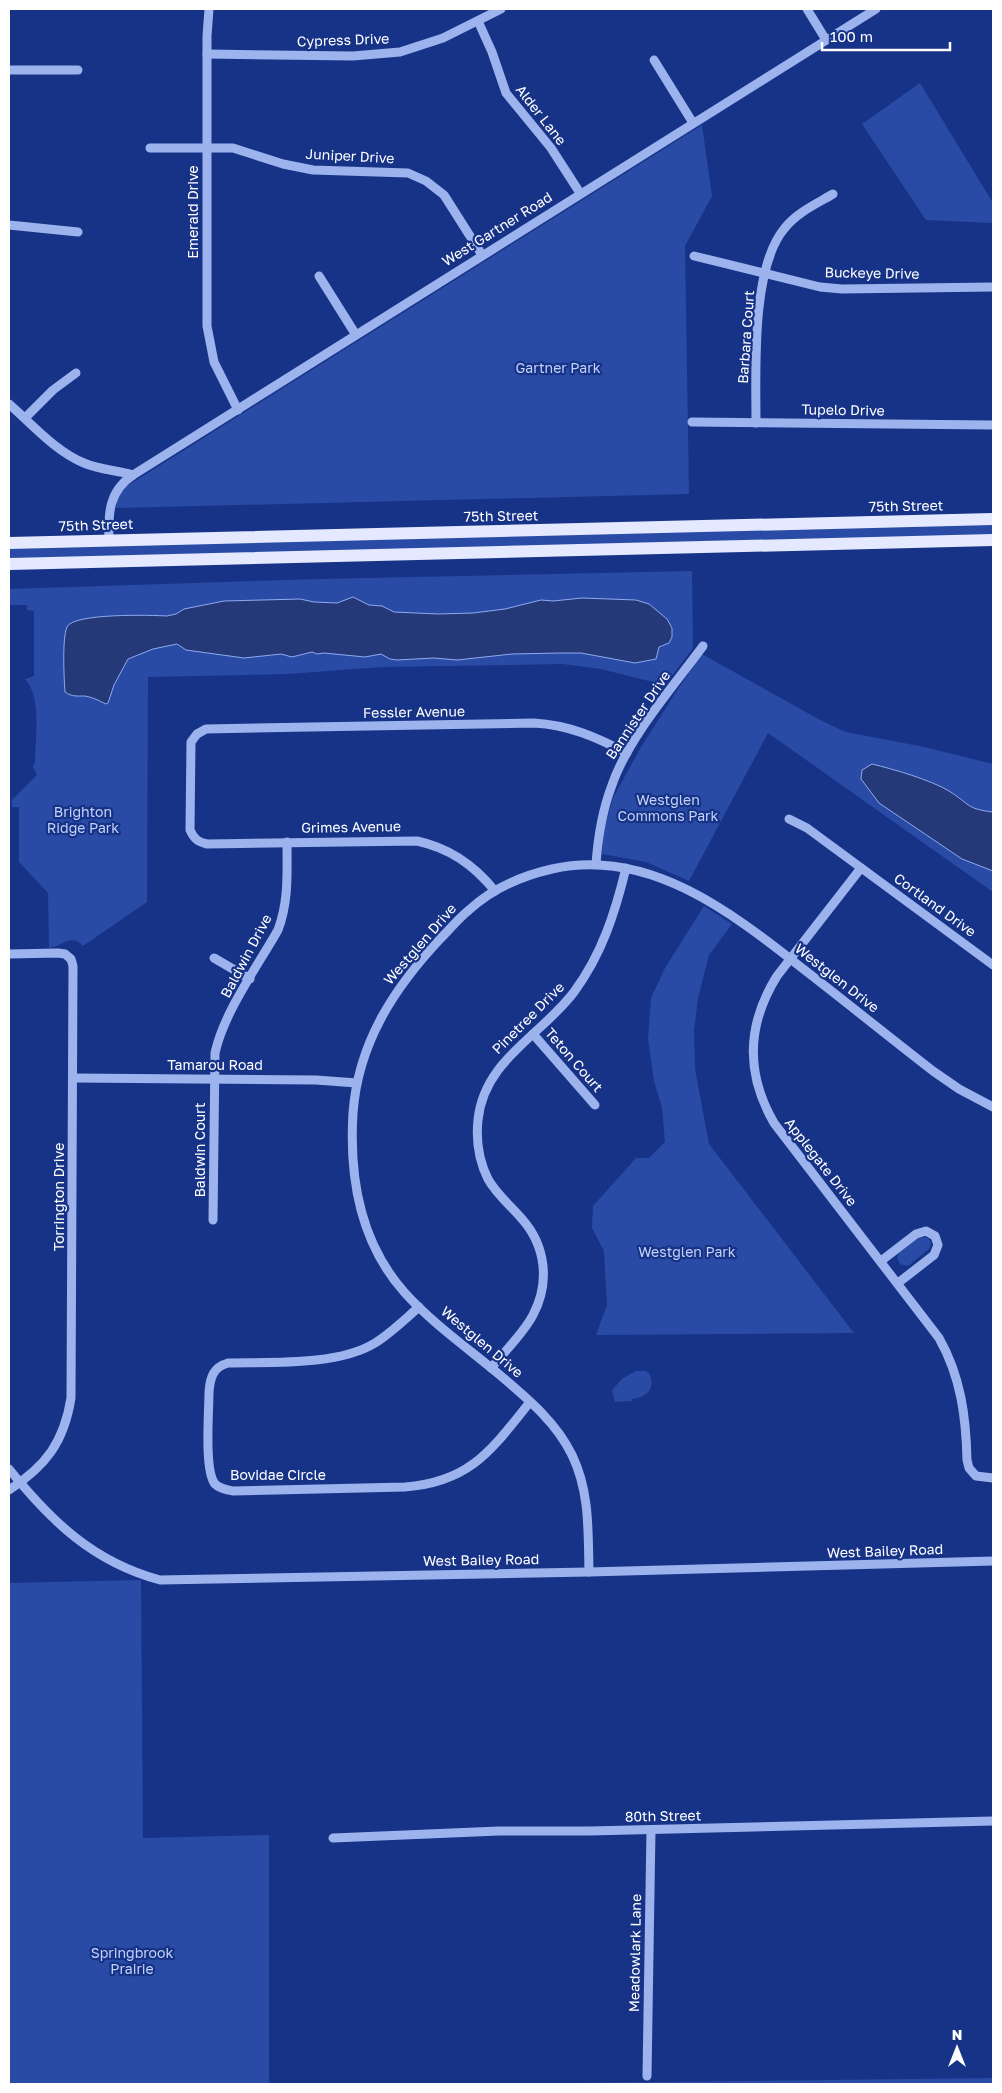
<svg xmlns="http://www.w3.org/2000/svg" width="1002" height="2093" font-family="'Golos Text',sans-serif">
  <rect width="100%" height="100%" fill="#173387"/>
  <g fill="#294ba5">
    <path d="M920,83L993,203V223L926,220L862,124Z"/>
    <path d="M702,125L712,196L685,246L689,494L116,508L117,499L127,486Z"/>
    <path d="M993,524V535L9,559V549L37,547Z"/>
    <path d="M692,571L693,648L665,685L601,669L563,664L382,667L288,674L148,677L147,902L83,946C71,933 63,946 49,948L48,893L19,862V807H12V800L37,775L33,767L35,762C35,738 42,697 25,679L34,676V611L27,610V605H9V589L320,579Z"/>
    <path d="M702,654L820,720L846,732L924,747L993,764V892L768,733L689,881L646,862L602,854L604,829L613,798L641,747L676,692Z"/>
    <path d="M704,906L732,924L709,955L698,998L694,1031L695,1069L709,1144L854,1333L596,1335L607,1305L604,1251L592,1228L593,1206L636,1158H649L665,1142L662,1108L654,1081L648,1039L651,998L665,968Z"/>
    <path d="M919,1237L928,1238L931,1242L930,1248L908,1266L900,1264L897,1258L899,1253Z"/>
    <path d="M636,1371H645L649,1373C656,1388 648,1397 632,1399V1401L615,1402L612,1390L623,1378Z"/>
    <path d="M141,1580L143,1838L269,1835V2084H9V1583Z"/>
    <path d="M993,2078V2084H478Z"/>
  </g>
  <g fill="#253978" stroke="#8fabf0">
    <path d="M353,597L369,605L382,606L394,612L438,614L473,613L505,609L541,600L553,601L582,598L636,600L649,604L667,619L672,628V637L669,643L659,647L656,659L635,663L581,653H559L512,654L457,660L434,658L397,660L390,659L381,654L365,657L324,653L317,654L312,652L292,657L281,654L244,658L186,650L177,644L153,649L128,659L114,685L108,703L106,704C100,701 92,697 85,696C78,696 72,697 65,692C64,678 62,638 67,627C73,613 151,615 167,616L176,614L184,609L224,601L300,599L314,602L337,603Z"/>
    <path d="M872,764C893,769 931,780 949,791C970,804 966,809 993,812V871L962,859L879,803L861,779L862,770Z"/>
  </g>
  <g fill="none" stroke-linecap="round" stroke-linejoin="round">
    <g stroke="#9db3ed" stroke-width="9">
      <path d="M209,9L207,36V326L214,362L238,410"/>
      <path d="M807,9L826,40"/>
      <path d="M478,21L492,52L506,93L551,148L580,193"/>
      <path d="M207,54L353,56L400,52L443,38L501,9"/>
      <path d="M654,60L693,123"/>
      <path d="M9,70H78"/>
      <path d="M150,148H233L283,164L313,170L408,173L426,181L444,195L482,255"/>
      <path d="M9,225L78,232"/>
      <path d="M694,256L820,287L842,289L993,287"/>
      <path d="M319,276L356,335"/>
      <path d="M9,404C32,424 55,451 84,463C100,470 117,470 133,475"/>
      <path d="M25,418L53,390L76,373"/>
      <path d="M692,422L993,425"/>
      <path d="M756,423C756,372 751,269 784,229C796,213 816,204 833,194"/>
      <path d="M109,540C108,513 109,491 133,475L876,9"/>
      <path d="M789,819L807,828L993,965"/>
      <path d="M596,864C598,836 602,811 612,785C628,738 673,687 703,646"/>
      <path d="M861,868L777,976C747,1024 745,1073 774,1123L939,1338C961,1377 966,1417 967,1460L969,1468L976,1476L993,1478"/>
      <path d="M495,891C474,865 450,848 417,841L207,844C198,842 194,839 190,830L191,742L197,734L206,729L534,723C569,725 596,737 627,753"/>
      <path d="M9,954L58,953L65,954L71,959L73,966L71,1398C64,1442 46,1466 9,1490"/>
      <path d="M214,958L250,979"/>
      <path d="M533,1034L595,1105"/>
      <path d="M73,1078L316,1080L357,1083"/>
      <path d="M213,1220L215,1053C224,1012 257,967 278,930C289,901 287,872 287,842"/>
      <path d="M881,1261L916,1234L926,1231L935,1236L938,1245L934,1255L898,1283"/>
      <path d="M419,1307C405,1319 391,1333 375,1343C338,1366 270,1362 228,1363C213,1367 210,1378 209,1392C209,1411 204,1471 215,1484C220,1489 227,1490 233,1491L405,1487C471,1482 492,1449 530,1402"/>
      <path d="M491,1368C505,1351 523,1334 533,1315C550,1283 546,1246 522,1219C511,1206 497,1195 488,1179C479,1161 476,1139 478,1120C484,1060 541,1036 574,992C602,954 615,913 626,868"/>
      <path d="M9,1469C51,1521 93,1562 160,1580L589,1572L993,1561"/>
      <path d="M589,1572C588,1532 590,1492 572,1455C556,1422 528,1399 501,1376C469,1349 433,1324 405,1293C360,1243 349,1178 353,1113C358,1043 394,988 441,938C450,929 459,918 469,910C492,889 521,876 552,869C648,847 731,912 802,968C846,1002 889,1037 933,1071L959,1089L993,1107"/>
      <path d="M333,1838L499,1831H590L993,1821"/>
      <path d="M647,2076L651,1830"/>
    </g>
    <g stroke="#e4e9ff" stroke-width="12">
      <path d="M9,543L993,519"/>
      <path d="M9,564L993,540"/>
    </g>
  </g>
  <g text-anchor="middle" stroke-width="4.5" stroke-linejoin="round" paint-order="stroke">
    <g font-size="14" fill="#fff" stroke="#173387">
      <text transform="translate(343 40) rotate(-2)" y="5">Cypress Drive</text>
      <text transform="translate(541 115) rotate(52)" y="5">Alder Lane</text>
      <text transform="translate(350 156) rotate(3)" y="5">Juniper Drive</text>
      <text transform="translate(193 212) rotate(-90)" y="5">Emerald Drive</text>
      <text transform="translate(497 229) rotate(-32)" y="5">West Gartner Road</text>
      <text transform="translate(872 273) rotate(1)" y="5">Buckeye Drive</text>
      <text transform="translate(746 337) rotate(-86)" y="5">Barbara Court</text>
      <text transform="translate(843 410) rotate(1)" y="5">Tupelo Drive</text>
      <text transform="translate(906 506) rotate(-1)" y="5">75th Street</text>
      <text transform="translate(501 516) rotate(-1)" y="5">75th Street</text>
      <text transform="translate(96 525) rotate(-2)" y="5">75th Street</text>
      <text transform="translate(414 712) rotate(-1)" y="5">Fessler Avenue</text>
      <text transform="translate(638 715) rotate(-56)" y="5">Bannister Drive</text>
      <text transform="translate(351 827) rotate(-1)" y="5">Grimes Avenue</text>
      <text transform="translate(935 905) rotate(36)" y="5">Cortland Drive</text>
      <text transform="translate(420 944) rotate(-49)" y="5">Westglen Drive</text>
      <text transform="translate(246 956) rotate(-62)" y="5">Baldwin Drive</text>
      <text transform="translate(837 978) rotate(38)" y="5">Westglen Drive</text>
      <text transform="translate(528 1018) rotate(-45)" y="5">Pinetree Drive</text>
      <text transform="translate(574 1060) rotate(49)" y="5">Teton Court</text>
      <text x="215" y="1070">Tamarou Road</text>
      <text transform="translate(200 1150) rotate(-90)" y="5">Baldwin Court</text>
      <text transform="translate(821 1162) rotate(52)" y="5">Applegate Drive</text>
      <text transform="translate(59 1197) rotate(-90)" y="5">Torrington Drive</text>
      <text transform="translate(482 1342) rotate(40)" y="5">Westglen Drive</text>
      <text x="278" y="1480">Bovidae Circle</text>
      <text transform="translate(885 1551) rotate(-2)" y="5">West Bailey Road</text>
      <text transform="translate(481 1560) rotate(-1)" y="5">West Bailey Road</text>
      <text transform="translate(663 1816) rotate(-1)" y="5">80th Street</text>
      <text transform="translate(635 1953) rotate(-89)" y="5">Meadowlark Lane</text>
    </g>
    <g font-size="14" fill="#c3d2fa" stroke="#173387">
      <text x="558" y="373">Gartner Park</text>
      <text x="668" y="805">Westglen<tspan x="668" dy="16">Commons Park</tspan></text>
      <text x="83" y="817">Brighton<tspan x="83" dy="16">Ridge Park</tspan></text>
      <text x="687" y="1257">Westglen Park</text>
      <text x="132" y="1958">Springbrook<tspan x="132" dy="16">Prairie</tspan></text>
    </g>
  </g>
  <rect width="1002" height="2093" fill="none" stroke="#ffffff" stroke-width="20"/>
  <g transform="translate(957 2048)" stroke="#173387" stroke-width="4" paint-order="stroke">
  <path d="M0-4L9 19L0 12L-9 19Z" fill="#ffffff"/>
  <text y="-8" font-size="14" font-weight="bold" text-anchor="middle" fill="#ffffff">N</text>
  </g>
  <path d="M822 42v8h128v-8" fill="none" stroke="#ffffff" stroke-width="2.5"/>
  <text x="830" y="42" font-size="15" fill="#ffffff" stroke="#173387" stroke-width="4" paint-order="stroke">100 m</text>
</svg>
